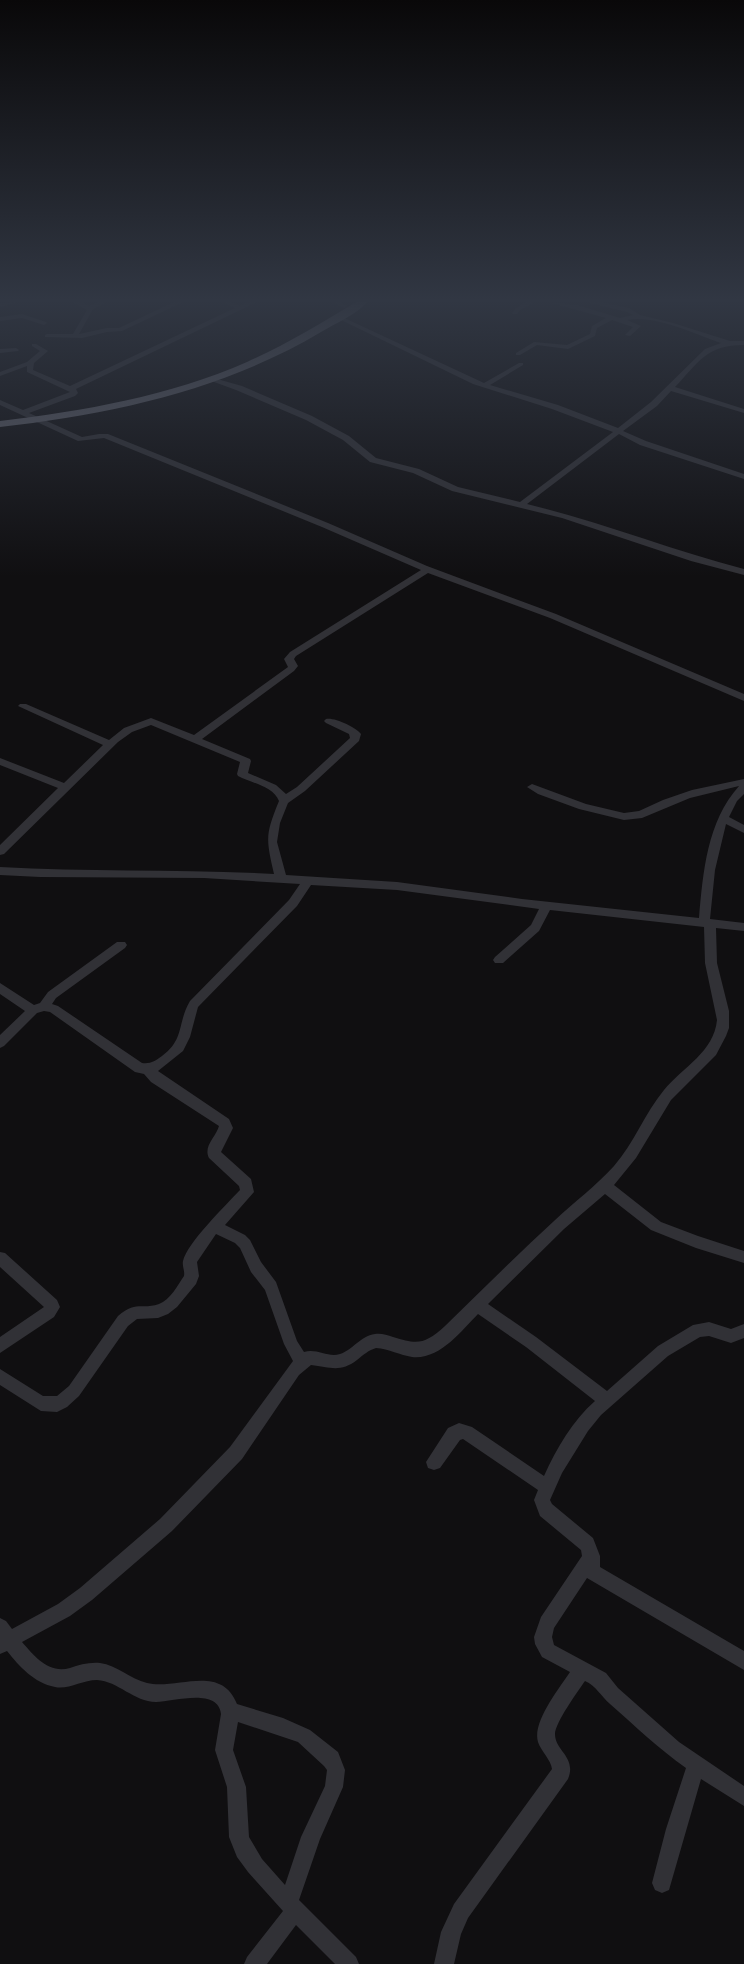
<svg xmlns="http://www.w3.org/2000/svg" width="744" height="1964" font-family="Quicksand,sans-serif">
  <rect width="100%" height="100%" fill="#100f11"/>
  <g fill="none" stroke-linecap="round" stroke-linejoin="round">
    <g fill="#313136" fill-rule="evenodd">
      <path d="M16,302L15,303L0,307V303Z"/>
      <path d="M73,302H82L89,306L97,302H107L93,309L79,334L107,328H119L174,302H183L122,331L107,332L82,338L45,337V335L47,334H73L87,310Z"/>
      <path d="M222,302H232L240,306L248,302H257L78,388L76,389L78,393L75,396L29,413L82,437L99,434H108L328,523L427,566L556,614L744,694V701L550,618L428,573L296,656L294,659L298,666L294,671L202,739L250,759L251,761L248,773L276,785L286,794L297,787L350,738L349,734L326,723L324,721L326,719C334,717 356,727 361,734L359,741L305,791L288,803L280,823L277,842L286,875L397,882L522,899L699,918C703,872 707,822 739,786L690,798L642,818L624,820L579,809L538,794L527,787L532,784L586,804L624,813L639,811L663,800L692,790L744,779V794L737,801L729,817L744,825V833L726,824L715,870L710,919L744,923V931L716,928L717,963L729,1011V1028L726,1036L716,1055L671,1100L636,1158L614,1185L661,1222L698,1236L744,1251V1263L696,1248L651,1230L605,1194L564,1229L488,1304L536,1337L607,1391L658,1346L693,1325L709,1322L731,1329L744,1324V1338L731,1343L709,1336L700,1337L668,1356L601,1415L588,1431L562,1473L550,1500L552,1504L593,1538L600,1556V1567L744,1651V1670L587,1578L554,1628L552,1637L554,1645L606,1673L618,1688L679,1742L744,1786V1806L701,1779L669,1890L662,1893L655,1890L652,1883L666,1829L686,1768C659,1749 635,1726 610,1704C601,1696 596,1686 585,1681C578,1691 555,1723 555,1734C555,1751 577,1757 568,1779L468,1918L461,1934L454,1964H434L441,1932L454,1904L552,1769C551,1760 541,1751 538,1742C532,1722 559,1689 570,1672L542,1657L535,1644L534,1637L541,1617L582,1556L581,1550L540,1516L534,1500L538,1490L463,1439L460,1440L440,1468L434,1470L428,1468L426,1462L448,1428L459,1423L472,1427L544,1476C556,1449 573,1420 595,1401L526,1347L478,1314C461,1331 440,1360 412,1357C400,1355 389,1349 376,1348C369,1350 363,1355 357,1360C340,1373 330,1367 311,1365L299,1375L242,1459L172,1531L92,1600L70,1616L22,1642C35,1657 49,1674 70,1668C79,1665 89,1662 100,1663C117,1665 130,1679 147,1683C177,1690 221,1663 237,1704L283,1718L310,1730L338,1752L345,1770L343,1787L320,1839L299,1900L356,1957L359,1964H335L296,1925L267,1964H244L247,1957L283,1911L248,1872L237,1857L229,1837L227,1787L215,1750L221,1714C218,1687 173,1702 156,1702C134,1702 118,1681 97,1680C82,1680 68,1690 55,1687C34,1683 19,1666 7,1651L0,1654V1618L6,1621L12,1629L58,1604L80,1588L160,1519L230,1447L293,1361L284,1344L265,1290L251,1272L240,1248L235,1243L216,1234L197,1262L199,1276L196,1284L177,1307L168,1314L158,1318L137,1319L128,1326L79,1396L67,1407L57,1412L41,1411L0,1385V1369L43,1396H57L69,1386L118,1316C136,1300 142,1310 159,1304C170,1300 178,1285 184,1276C185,1271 182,1266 183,1261C187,1243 226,1205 240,1190L239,1186L209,1158C203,1146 216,1137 219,1126L151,1082L144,1074L135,1072L50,1012L44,1011L37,1013L4,1046L0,1048V1035L25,1011L0,994V983L34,1005L40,1003L48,992L117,942H125L127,945L125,948L56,998L52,1004L58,1006L142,1063C151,1064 155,1061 162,1056C185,1039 177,1023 190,1001L289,900L300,884L204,878L40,877L0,875V867C91,872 183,869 274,874C266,839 265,835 279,801C273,786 251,783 238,776L237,774L240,762L151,725L132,732L118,742L4,854L0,855V845L58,788L0,765V758L64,783L103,745L18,706L20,704H26L109,740L124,728L151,718L194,735L288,667L284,659L290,652L421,570L322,527L104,438L78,441L0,405V400L23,410L70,392L27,372V366L0,376V372L27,362L40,351L32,346V344H36L48,351L34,363L33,370L70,386L235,308ZM311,885L397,890L539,909L531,925L495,957L493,960L495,963H503L539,931L550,910L704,927L705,963L717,1020C714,1052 683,1067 664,1090C645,1113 634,1143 614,1166C596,1186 574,1202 554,1221C517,1255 481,1291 445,1326C425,1344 418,1345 393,1337C387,1335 381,1333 375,1334C360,1336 353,1350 340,1354C328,1358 317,1348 304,1352L297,1341L276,1282L261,1262L250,1240L245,1235L225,1225L254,1192L251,1179L221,1152L233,1128L229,1119L158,1071L183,1051L190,1037L198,1007L297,906ZM238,1722L298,1742L324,1766L327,1770L325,1786L301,1837L285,1885L262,1859L249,1837L246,1787L233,1750Z"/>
      <path d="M332,302H341L347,306L344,308Z"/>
      <path d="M526,302H535L520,310L517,314H513L512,313L516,308Z"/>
      <path d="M548,302L577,305L620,318L633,315L627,312L586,302H601L629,308L640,315L673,323L730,341H744V345C706,345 699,362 675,387L744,409V413L671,391L657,406L623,431L646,441L744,474V479L640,445L619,434L527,504C601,522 671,550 744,569V575L691,561L562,518L452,491L413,473L370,462L343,440L306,420L236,390L206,379L210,377L242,386L312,416L349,436L376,458L419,469L458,487L520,502L613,432L552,409L473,384L335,317L340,316L484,383L519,363H523V365L490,385L558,405L618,428L651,402L705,349L721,343C695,334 654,314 627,320L641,326L630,336L625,335L633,327L612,320L597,328L595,336L568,349L537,345L520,355H516V353L534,342L567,345L590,334L592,326L606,318Z"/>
      <path d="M22,314L46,322L47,323L44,325L22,318L0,321V317Z"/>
      <path d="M16,348L19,350L18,351L0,353V349Z"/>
      <path d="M0,1252L5,1253L57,1300L60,1307L54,1317L0,1353V1337L44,1307L0,1267Z"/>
    </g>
    <path fill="#5d5e67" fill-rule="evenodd" d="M356,302H367C356,315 336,323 321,332C224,390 112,414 0,427V421C84,411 169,396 247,362C285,345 320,324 356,302Z"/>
  </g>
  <linearGradient id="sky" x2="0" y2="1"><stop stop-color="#090809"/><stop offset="0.52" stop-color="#313743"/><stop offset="1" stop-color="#313743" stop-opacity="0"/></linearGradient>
  <rect width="744" height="577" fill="url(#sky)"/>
</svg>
